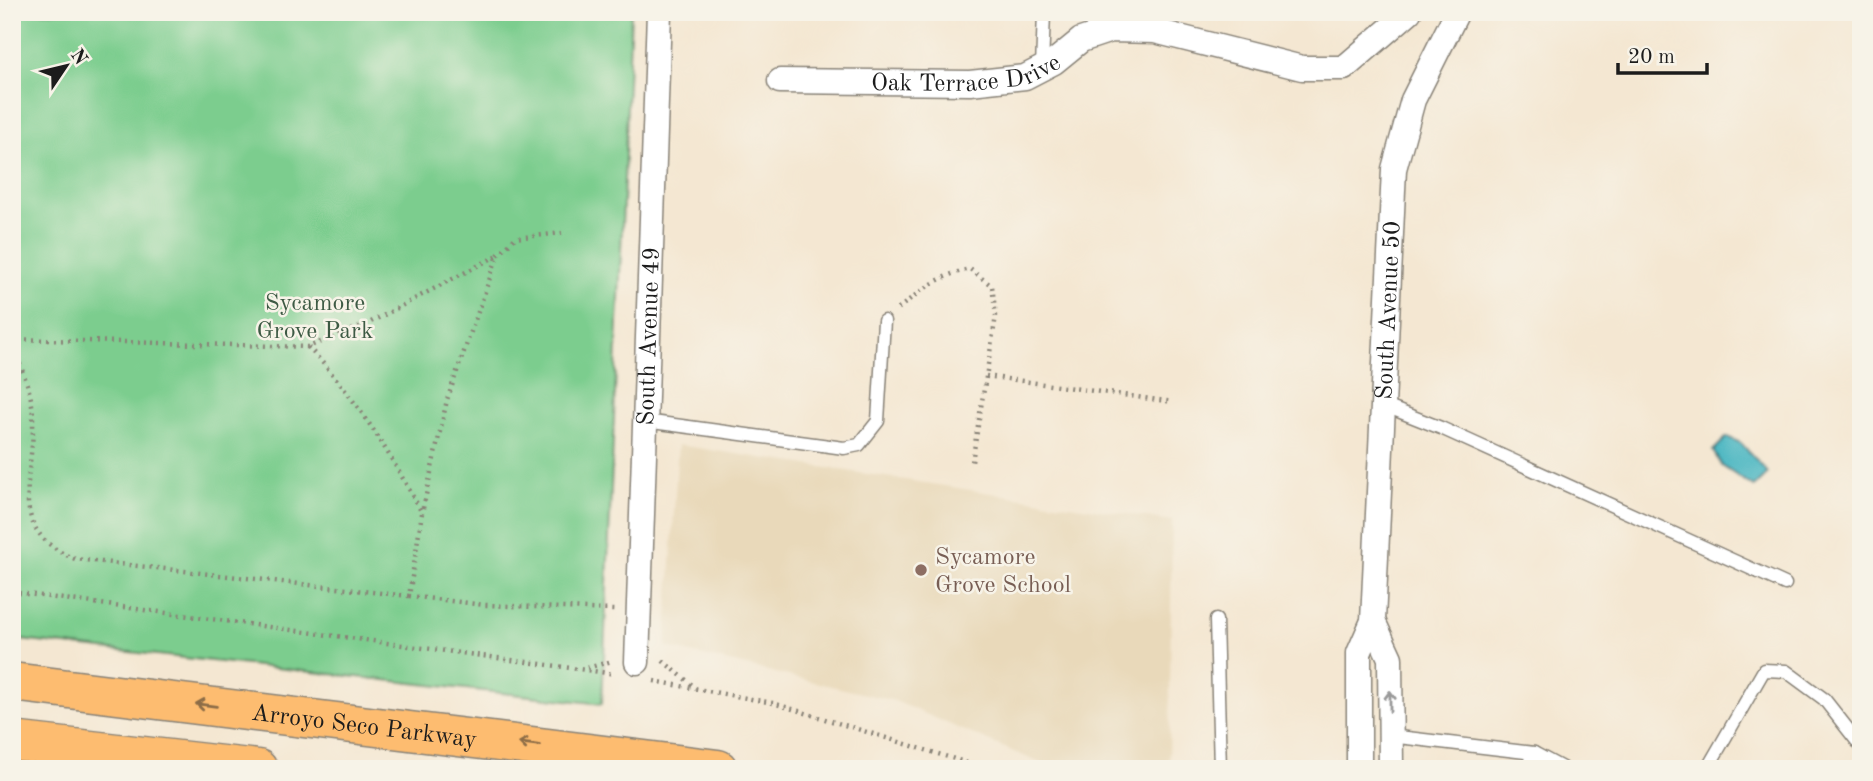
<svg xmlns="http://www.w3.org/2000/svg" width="1873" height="781" font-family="'Old Standard TT',serif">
  <rect width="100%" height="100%" fill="#f7f3e8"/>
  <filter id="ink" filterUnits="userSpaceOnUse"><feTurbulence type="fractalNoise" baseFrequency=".0143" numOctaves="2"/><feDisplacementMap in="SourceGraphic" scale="14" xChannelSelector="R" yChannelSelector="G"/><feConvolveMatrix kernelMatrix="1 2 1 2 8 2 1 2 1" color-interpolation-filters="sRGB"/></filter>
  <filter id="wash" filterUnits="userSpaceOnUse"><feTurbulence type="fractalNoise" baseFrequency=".00686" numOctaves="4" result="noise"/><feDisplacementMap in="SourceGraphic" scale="28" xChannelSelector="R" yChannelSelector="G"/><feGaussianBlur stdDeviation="1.57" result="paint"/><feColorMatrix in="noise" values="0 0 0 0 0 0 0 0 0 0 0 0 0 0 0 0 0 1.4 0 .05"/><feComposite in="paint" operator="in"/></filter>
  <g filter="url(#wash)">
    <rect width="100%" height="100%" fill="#f4e7d2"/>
    <path fill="#e9d9ba" d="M678,445L1172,521L1169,769H1054L895,701L666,647Z"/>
    <path fill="#7bcd8e" stroke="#4c7455" stroke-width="2" d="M12,12H631L602,704L12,639Z"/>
    <path fill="#46b5c1" stroke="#31686e" stroke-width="2" d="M1727,437L1741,443L1768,473L1754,487L1722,466L1713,451Z"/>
  </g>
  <g filter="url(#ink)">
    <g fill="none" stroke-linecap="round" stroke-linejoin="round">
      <defs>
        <g id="lane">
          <path d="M1042,68L1044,12"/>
          <path d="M1383,405L1441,428L1785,584"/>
          <path d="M645,421L844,448L859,445L878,421L884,321"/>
          <path d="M1216,620L1220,769"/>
          <path d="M1390,736L1534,753L1564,769"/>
          <path d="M1526,769L1534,753"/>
          <path d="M1707,769L1764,670L1786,671L1824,699L1861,746"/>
        </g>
        <g id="street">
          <path id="s1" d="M780,81L970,83L1025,77L1054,62L1081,40L1111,30L1155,31L1302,68H1344L1409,12"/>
          <path d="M1373,621L1390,658L1391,769"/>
          <path id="s2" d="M637,662L659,12"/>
          <path id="s3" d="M1359,769V653L1373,621L1394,169L1413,100L1457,12"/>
        </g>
        <g id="highway">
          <path id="s4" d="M12,682L718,769"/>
          <path d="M12,741L258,769"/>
        </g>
      </defs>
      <use href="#lane" stroke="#888277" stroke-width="15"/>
      <use href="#street" stroke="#888277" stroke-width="27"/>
      <use href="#highway" stroke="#888277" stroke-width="41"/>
      <g stroke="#888277" stroke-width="4.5" stroke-dasharray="2 5" stroke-linecap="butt">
        <path d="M498,255L515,238L562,233"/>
        <path d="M898,309C921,290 940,275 970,269L992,286L996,316L972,462"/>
        <path d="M12,339L308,347L367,324L498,255L447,400L422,513L409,596L75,559C3,529 35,476 33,418C33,392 21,368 12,344"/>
        <path d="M308,347C356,397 389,452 422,513"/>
        <path d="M986,376L1173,402"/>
        <path d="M12,592L615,674"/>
        <path d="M409,596L485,605L614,610"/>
        <path d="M663,661L696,688"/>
        <path d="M587,668L612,661"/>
        <path d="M654,681L773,703L987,769"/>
      </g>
      <use href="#lane" stroke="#fff" stroke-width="12"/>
      <use href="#street" stroke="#fff" stroke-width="24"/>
      <use href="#highway" stroke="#fdbc6f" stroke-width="38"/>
    </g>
    <defs><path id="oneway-shaft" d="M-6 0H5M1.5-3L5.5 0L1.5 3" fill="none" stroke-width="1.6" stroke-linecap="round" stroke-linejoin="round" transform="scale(1.75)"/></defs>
    <use stroke="#999" href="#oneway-shaft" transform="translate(1390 701) rotate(-90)"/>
    <g stroke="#8c6c46">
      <use href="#oneway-shaft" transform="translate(206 705) rotate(-173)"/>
      <use href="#oneway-shaft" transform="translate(529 744) rotate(-173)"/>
    </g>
  </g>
  <circle fill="#8d6e63" stroke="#f7f3e8" stroke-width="2.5" cx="921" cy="570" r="7"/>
  <g text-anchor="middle" stroke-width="5" stroke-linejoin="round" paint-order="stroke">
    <g font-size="24" fill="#1c1c1c" stroke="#f7f3e8">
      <text dy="8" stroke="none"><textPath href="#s1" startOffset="187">Oak Terrace Drive</textPath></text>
      <text dy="8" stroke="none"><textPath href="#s3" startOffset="462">South Avenue 50</textPath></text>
      <text dy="8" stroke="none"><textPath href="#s2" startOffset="326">South Avenue 49</textPath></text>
      <text dy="8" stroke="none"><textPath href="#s4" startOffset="355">Arroyo Seco Parkway</textPath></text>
    </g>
    <g font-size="24" fill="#3d5a44" stroke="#f7f3e8">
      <text x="315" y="310">Sycamore<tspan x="315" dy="28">Grove Park</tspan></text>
    </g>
    <g font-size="24" fill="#785e54" stroke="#f7f3e8" text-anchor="start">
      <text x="935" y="564">Sycamore<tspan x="935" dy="28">Grove School</tspan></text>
    </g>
  </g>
  <rect width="1873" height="781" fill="none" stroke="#f7f3e8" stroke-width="42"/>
  <g transform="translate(66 66) rotate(55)" stroke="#f7f3e8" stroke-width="5" paint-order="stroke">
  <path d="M0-5L12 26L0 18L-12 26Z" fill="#1c1c1c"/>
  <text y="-10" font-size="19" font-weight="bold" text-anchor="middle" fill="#1c1c1c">N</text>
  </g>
  <path d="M1618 63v10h89v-10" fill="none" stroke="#1c1c1c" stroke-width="3.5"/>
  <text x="1628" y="63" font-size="21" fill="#1c1c1c" stroke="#f7f3e8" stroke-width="5" paint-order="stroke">20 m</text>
</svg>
